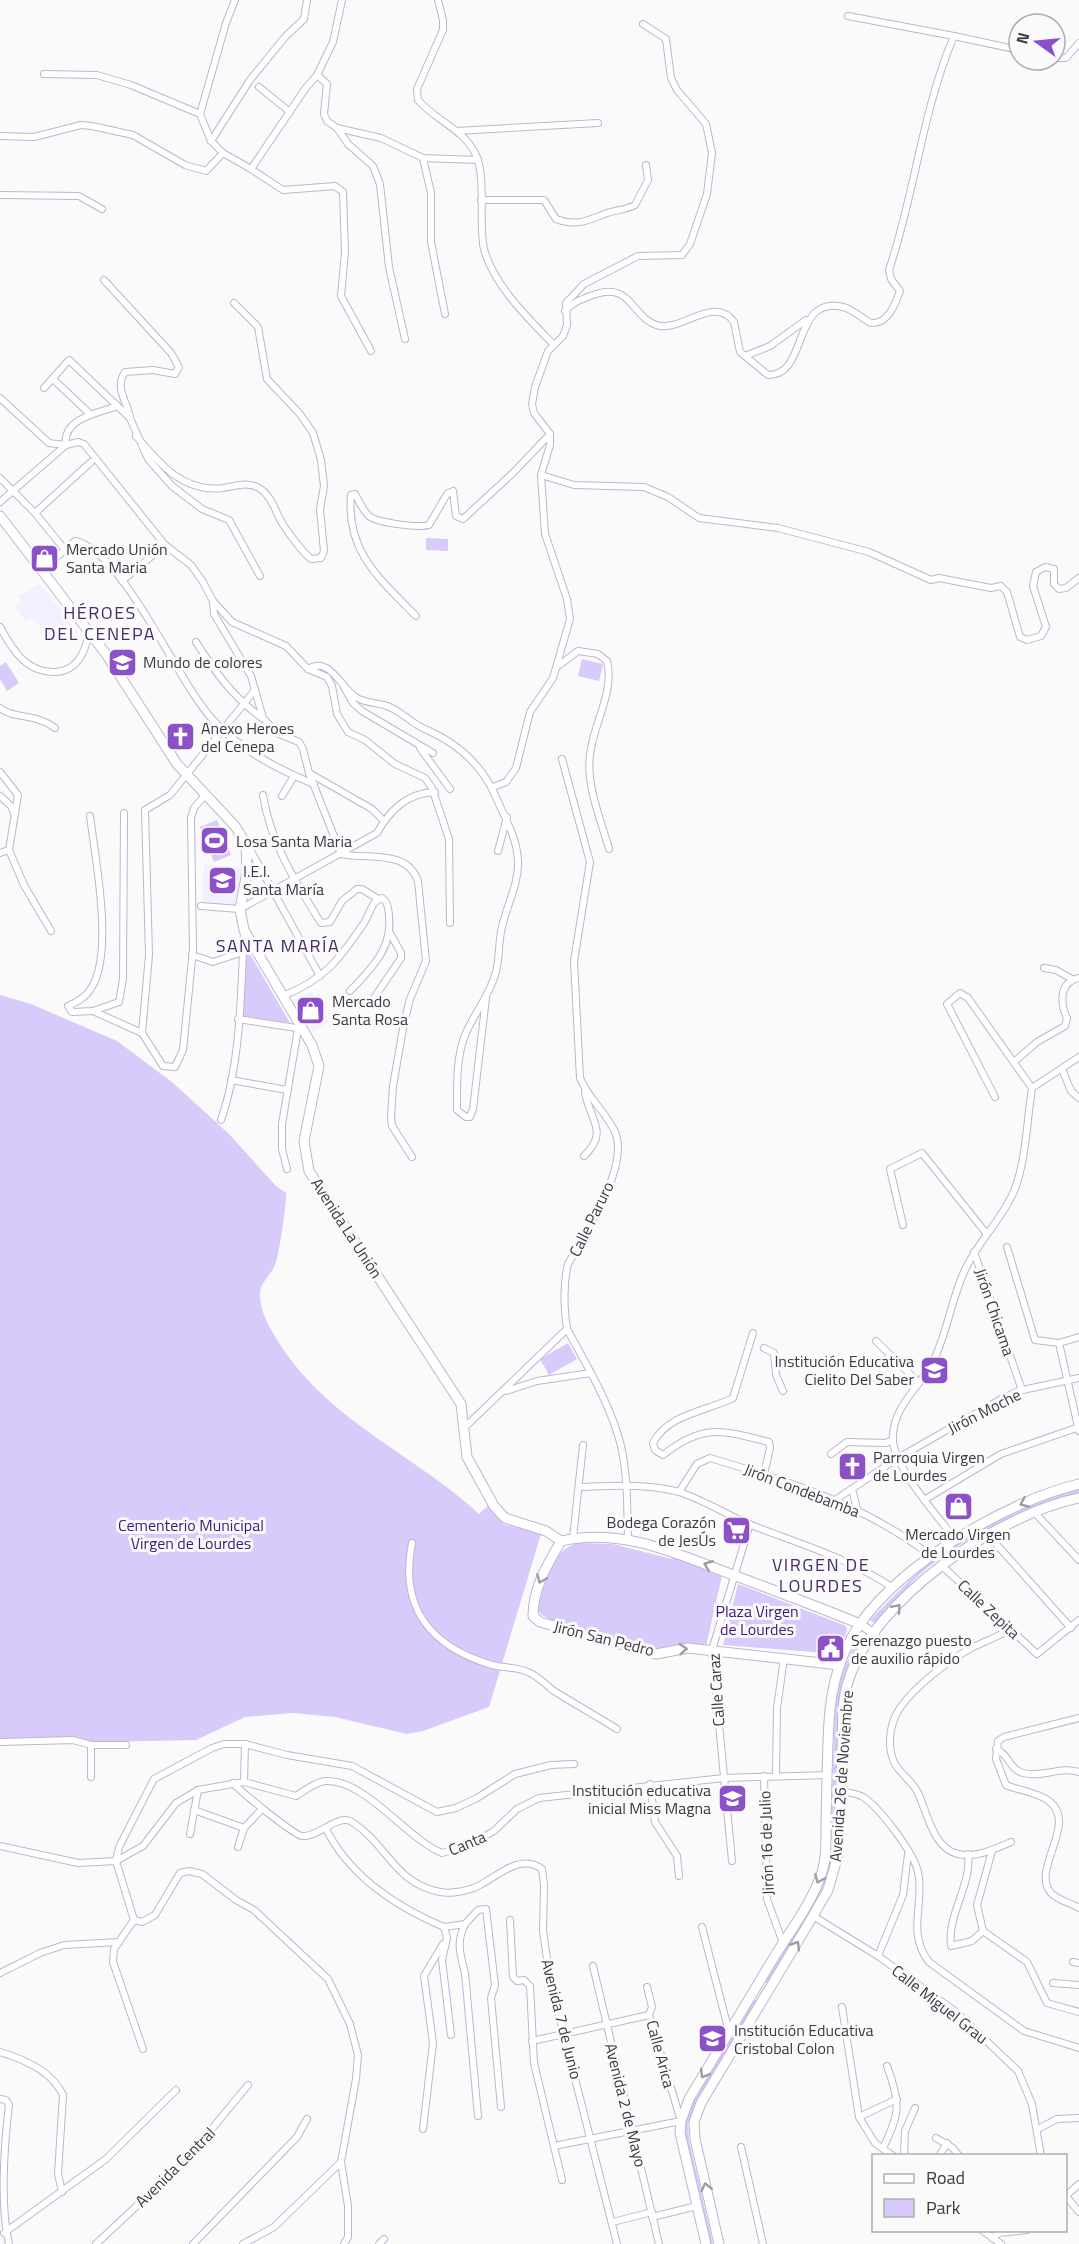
<svg xmlns="http://www.w3.org/2000/svg" width="1079" height="2244" font-family="'Titillium Web',sans-serif">
  <rect width="100%" height="100%" fill="#fafafa"/>
  <g fill="#f3efff">
    <path d="M39,584L44,589L78,632L49,638L32,617L26,621L14,606L22,600L19,596Z"/>
    <path d="M204,864L243,868L234,907L202,904Z"/>
    <path d="M311,991L329,1022L312,1032L294,1000Z"/>
  </g>
  <g fill="#d8cbfb">
    <path d="M426,538L448,539V551L426,550Z"/>
    <path d="M582,659L603,664L599,681L578,676Z"/>
    <path d="M6,662L19,683L7,691L0,679V666Z"/>
    <path d="M217,820L231,855L214,862L200,827Z"/>
    <path d="M247,949L290,1023L242,1016Z"/>
    <path d="M0,995L31,1004L117,1041L172,1082L229,1134L276,1186L286,1193C287,1202 279,1256 275,1265C271,1276 259,1282 260,1297C261,1313 268,1324 276,1338C324,1419 413,1453 479,1514L488,1506L503,1524L541,1534L489,1707L423,1731L407,1734L335,1717L293,1713L245,1717L196,1740L0,1744Z"/>
    <path d="M568,1343L577,1359L549,1375L540,1359Z"/>
    <path d="M1079,1489V1493C1030,1507 966,1536 926,1569C907,1584 893,1607 877,1625L870,1620C888,1602 905,1584 923,1568C967,1531 1025,1505 1079,1489Z"/>
    <path d="M578,1543L613,1544L672,1559L674,1556L722,1576L706,1646C687,1641 670,1649 651,1648C630,1647 549,1626 538,1611C543,1586 550,1550 578,1543Z"/>
    <path d="M738,1584L846,1626L847,1631L838,1654L723,1645Z"/>
    <path d="M857,1640L863,1644L849,1663L841,1687L834,1858L830,1873L798,1934L767,1983L765,1982C788,1942 819,1902 830,1857L835,1703L842,1672Z"/>
    <path d="M754,1999L757,2001L695,2105L688,2123L689,2140L713,2244H709C703,2216 683,2153 685,2128C687,2100 738,2027 754,1999Z"/>
  </g>
  <g fill="none" stroke-linecap="round" stroke-linejoin="round">
    <defs>
      <g id="minor">
        <path d="M235,0L226,23L200,114L211,141L223,153L251,169L305,89L317,75L333,42L342,0"/>
        <path d="M438,0L443,20V30L417,89L418,100C435,120 463,129 475,153C487,175 478,223 484,249C494,286 528,318 554,345"/>
        <path d="M848,16L954,36"/>
        <path d="M1055,58H1066L1079,43"/>
        <path d="M44,74L97,75L131,85L200,114"/>
        <path d="M317,75L327,84L324,114L327,121L337,128L381,138L423,158L478,160"/>
        <path d="M259,87L290,112"/>
        <path d="M337,128L348,144L373,166L380,184L389,267L405,339"/>
        <path d="M456,131L598,123"/>
        <path d="M0,136L34,137L81,125L92,126L133,135L185,165L206,171L223,153"/>
        <path d="M211,141L250,80L285,37L304,19L307,0"/>
        <path d="M423,158L431,193V242L445,314"/>
        <path d="M251,169L283,190L335,186L343,192L345,252L341,296L371,351"/>
        <path d="M0,195L79,196L102,209"/>
        <path d="M481,200H544L556,219C577,227 589,220 607,213C616,210 626,210 635,205L648,180L646,165"/>
        <path d="M104,280L171,353L179,367L175,374L153,370L125,372C114,388 127,401 130,417"/>
        <path d="M565,311C573,302 582,299 593,295C633,280 631,320 660,326C683,330 715,295 734,322L740,352L768,375C809,376 791,295 843,307C853,309 861,318 871,323C888,324 895,305 900,291L891,279L889,270C915,193 922,111 954,36L1019,50"/>
        <path d="M745,356L770,346L806,320"/>
        <path d="M53,379L90,414"/>
        <path d="M44,388L69,360L130,418L148,459L172,486L202,509L229,520L260,576"/>
        <path d="M0,398L49,443L66,445C62,418 99,413 117,406"/>
        <path d="M136,436C160,464 183,493 223,488C236,486 247,481 259,488C272,496 275,511 282,523C290,535 300,550 311,559L321,558L324,551L320,509L324,486L321,460L313,433L300,414L267,379L258,327L234,303"/>
        <path d="M541,475L574,485L644,487L668,497L699,518L778,528L869,552L931,580L939,578L991,588L1001,586L1007,592L1020,637L1027,640L1041,636L1046,627L1033,586L1036,572L1045,567L1054,569V584L1059,589L1066,588L1079,578"/>
        <path d="M0,478L35,513L65,550"/>
        <path d="M0,502L66,445L78,442L84,444L165,545L191,565L203,582L213,601L214,614L251,676L263,718L277,733L299,742L303,749L309,773L341,854C369,860 407,849 418,881L426,961L410,999L404,1023L393,1086L391,1118L392,1126L412,1157"/>
        <path d="M35,513L91,462"/>
        <path d="M42,570L75,541C124,551 177,682 213,720C238,748 279,770 314,784"/>
        <path d="M122,581L165,545"/>
        <path d="M213,601L232,622L286,646L308,669L327,677L332,686L337,714L348,732L365,740L395,764L425,778L432,788L449,839L450,923"/>
        <path d="M416,616C379,578 346,552 351,495L355,494C359,501 362,509 368,515C375,523 419,528 429,525L447,494L453,491L456,516L463,519L513,473L550,434"/>
        <path d="M0,627C6,638 12,649 21,658C38,675 68,679 81,656C85,650 87,641 89,634"/>
        <path d="M196,642C215,672 233,697 262,718"/>
        <path d="M558,666L578,651L598,654L607,661C615,692 593,724 590,755C586,786 601,820 609,849"/>
        <path d="M308,669C330,655 341,689 357,698C364,702 376,703 384,705C400,709 411,724 427,730C459,744 482,765 496,797C505,819 517,837 518,861C519,882 508,903 503,923C498,939 500,956 496,972C490,995 475,1012 466,1033C456,1055 457,1086 457,1110L466,1117H470L473,1109L486,998"/>
        <path d="M344,687L353,703L362,711L433,753"/>
        <path d="M0,708C12,719 36,713 55,728"/>
        <path d="M420,748L450,789"/>
        <path d="M562,759L590,862L574,961L580,1078C588,1098 606,1112 615,1132C630,1166 585,1234 568,1264C563,1284 564,1308 567,1329C587,1366 611,1405 621,1446C628,1477 627,1508 628,1539"/>
        <path d="M0,772L18,795L9,850L24,885L51,931"/>
        <path d="M309,773L372,809L384,821"/>
        <path d="M493,787L506,782L516,768L530,712L553,678L570,619L567,599L545,534L541,475L550,445V434L534,413L532,404L535,387L548,351L563,336L567,325L566,303L584,284L638,256L682,255L690,244L707,194L712,153L706,124L677,90L671,78L666,39L643,24"/>
        <path d="M205,795L194,808L191,818L193,949L183,1050L175,1067L163,1066L142,1033L149,955L145,810L170,795L255,690"/>
        <path d="M263,795C270,842 296,883 321,923L330,922L342,901L357,889H362L378,899"/>
        <path d="M0,796L11,806L14,813"/>
        <path d="M282,796L294,776"/>
        <path d="M90,816C95,857 115,956 90,990C85,998 77,1002 68,1006L72,1012L93,1011L119,1002L123,979L124,813"/>
        <path d="M247,844L320,976"/>
        <path d="M498,851L507,817"/>
        <path d="M0,853L9,850"/>
        <path d="M201,906L240,909L377,833C390,810 407,793 435,792"/>
        <path d="M192,955L213,962L243,952"/>
        <path d="M1044,968L1056,970L1072,979"/>
        <path d="M283,996C325,979 339,960 364,923C370,914 371,901 382,898C388,902 388,908 389,915C393,948 372,968 350,991"/>
        <path d="M372,1001L401,958V953L390,933"/>
        <path d="M93,1011L142,1033"/>
        <path d="M238,1019L296,1028"/>
        <path d="M1014,1062L1037,1042L1065,1026L1067,1018C1060,1003 1059,982 1079,978"/>
        <path d="M1062,1069L1071,1091L1079,1098"/>
        <path d="M231,1080L287,1090"/>
        <path d="M995,1097L947,1004L960,993L968,998L1032,1088"/>
        <path d="M221,1120C241,1063 241,990 244,930"/>
        <path d="M584,1156C610,1131 589,1120 585,1092"/>
        <path d="M287,1169L282,1149V1124L299,1023"/>
        <path d="M903,1225L890,1169L922,1153L986,1233"/>
        <path d="M1007,1247L1035,1340L1059,1343L1079,1337"/>
        <path d="M974,1252L1022,1390"/>
        <path d="M753,1333L733,1398C707,1411 668,1414 653,1443L655,1450L663,1455C703,1423 722,1430 769,1442L770,1448L764,1474"/>
        <path d="M876,1341L919,1383"/>
        <path d="M1059,1343L1079,1431"/>
        <path d="M764,1348L774,1353L776,1375L783,1391"/>
        <path d="M506,1391L537,1381L591,1373"/>
        <path d="M464,1428L567,1329"/>
        <path d="M831,1454L847,1442L886,1443L893,1440"/>
        <path d="M579,1487C611,1486 648,1483 679,1492C704,1500 727,1515 751,1525C800,1544 849,1558 893,1588"/>
        <path d="M852,1489L857,1509"/>
        <path d="M679,1492L697,1464L710,1458C788,1481 866,1505 931,1556"/>
        <path d="M835,1500L898,1458L1003,1398L1018,1391L1079,1378"/>
        <path d="M924,1500L1001,1454L1079,1427"/>
        <path d="M1035,1513L1079,1560"/>
        <path d="M989,1536L1071,1628"/>
        <path d="M573,1538L583,1445"/>
        <path d="M956,1540C939,1518 895,1469 893,1441C891,1408 919,1388 933,1362C947,1333 951,1301 964,1272C977,1242 1002,1220 1014,1191C1026,1162 1027,1119 1032,1088L1079,1057"/>
        <path d="M412,1543C399,1608 431,1647 492,1665C504,1668 518,1667 528,1672C538,1676 546,1685 554,1691C575,1704 596,1716 617,1729"/>
        <path d="M941,1565L1037,1654L1079,1620"/>
        <path d="M1010,1629C998,1637 986,1641 973,1647C949,1660 906,1692 895,1717C889,1731 888,1748 894,1762C899,1773 911,1780 917,1791C927,1810 932,1848 958,1854C976,1858 995,1849 1011,1842"/>
        <path d="M1079,1718L1004,1737L998,1741L996,1759L1006,1785C1020,1791 1037,1792 1049,1801C1079,1824 1030,1869 1051,1893C1057,1900 1071,1903 1079,1908"/>
        <path d="M0,1742L73,1740L91,1745H126"/>
        <path d="M91,1745V1777"/>
        <path d="M996,1749C1008,1753 1009,1769 1023,1773C1042,1778 1061,1766 1079,1772"/>
        <path d="M764,1776L767,1899L783,1943"/>
        <path d="M776,1776L777,1708L784,1658"/>
        <path d="M244,1782L245,1744"/>
        <path d="M233,1783C241,1792 294,1835 302,1836C318,1838 338,1813 352,1822C387,1844 395,1884 440,1892C452,1894 469,1891 480,1885C498,1876 520,1853 542,1869L544,1885L543,1931L550,1980L617,2244"/>
        <path d="M650,1784L655,1822L677,1856L679,1876"/>
        <path d="M841,1791C848,1793 857,1793 863,1797C880,1808 914,1853 918,1872C925,1903 906,1932 929,1962L1024,2031L1079,2048"/>
        <path d="M194,1810L244,1828"/>
        <path d="M326,1829C350,1877 397,1907 444,1927L447,1938L442,1960L451,2035"/>
        <path d="M190,1834L198,1790"/>
        <path d="M0,1846L78,1863L116,1861L143,1846L176,1803L198,1790L244,1782L296,1796C304,1791 315,1782 325,1781C364,1778 407,1839 442,1853L467,1846L494,1831L517,1809L539,1798L724,1778L828,1775"/>
        <path d="M238,1847L244,1828L262,1809"/>
        <path d="M992,1851L977,1905L983,1931L1027,1962L1047,2003L1079,2012"/>
        <path d="M968,1854C972,1885 947,1914 951,1946L972,1941L983,1931"/>
        <path d="M732,1861L712,1650L750,1524"/>
        <path d="M813,1916L878,1956L956,2012L1018,2071L1032,2104L1041,2156"/>
        <path d="M134,1920L114,1949L113,1962L143,2049"/>
        <path d="M510,1920L513,1977L517,1981L524,1980L530,1986L534,2063L562,2180"/>
        <path d="M465,1924L478,1910L486,1909L495,1985L491,1998L501,2107"/>
        <path d="M444,1927L465,1924C456,1942 460,1954 465,1973L478,2116"/>
        <path d="M702,1927L729,2032"/>
        <path d="M878,1956L903,1895L908,1854"/>
        <path d="M1073,1962L1079,1963"/>
        <path d="M593,1966L659,2244"/>
        <path d="M0,1973L40,1953L64,1945L119,1942"/>
        <path d="M1053,1983L1079,1985"/>
        <path d="M842,2007L859,2117L875,2143L893,2156"/>
        <path d="M532,2041L649,2015"/>
        <path d="M0,2052C24,2059 52,2071 63,2095L58,2174L62,2192"/>
        <path d="M0,2099L6,2100L9,2105C4,2146 0,2206 9,2244"/>
        <path d="M859,2117L897,2099"/>
        <path d="M423,2129L433,2043L424,1976L443,1944"/>
        <path d="M1038,2129L1057,2119L1079,2118"/>
        <path d="M936,2138L953,2148L959,2156"/>
        <path d="M554,2146L681,2121L649,2015L652,2007L647,1987"/>
        <path d="M741,2147L763,2244"/>
        <path d="M883,2148C900,2113 901,2104 887,2066"/>
        <path d="M904,2156L905,2131L915,2108"/>
        <path d="M939,2156L947,2143"/>
        <path d="M1066,2196L1079,2212"/>
        <path d="M1066,2196L1079,2184"/>
        <path d="M652,2217L697,2206"/>
        <path d="M613,2222L652,2212"/>
        <path d="M982,2230L1001,2244"/>
        <path d="M4,2233L106,2159L176,2090"/>
        <path d="M992,2238L999,2233L1027,2230"/>
        <path d="M96,2244L187,2159L248,2085"/>
        <path d="M193,2244L297,2137L307,2119"/>
        <path d="M243,2244L274,2227L341,2162"/>
        <path d="M344,2244L348,2237V2206L341,2162L356,2079L358,2055L350,2024L328,1979L254,1910L236,1900L202,1874L189,1871L180,1873L155,1915L142,1922L134,1920L116,1861L119,1847L154,1779L212,1748L224,1744H245L287,1755L352,1766L437,1812L456,1808L477,1798L515,1774L551,1765L574,1764"/>
        <path d="M379,2244L384,2239"/>
      </g>
      <path id="tertiary" d="M860,1624L875,1634"/>
      <g id="secondary">
        <path d="M0,516L106,654L177,764L235,826L246,844L247,872L240,909L244,930L312,1045L319,1066L304,1141L309,1171L461,1404L467,1457L494,1506L505,1518L546,1531L561,1541"/>
        <path d="M839,1665L688,1648L656,1654L540,1622L533,1616C533,1588 547,1565 561,1541C624,1527 679,1555 736,1576C778,1592 819,1607 860,1624"/>
        <path d="M706,2244L680,2133L681,2121L689,2099C717,2052 745,2006 773,1959C790,1931 812,1903 822,1872C827,1856 826,1838 826,1822C827,1789 827,1755 829,1722C831,1687 840,1653 860,1624C903,1563 1007,1501 1079,1484"/>
        <path d="M719,2244L695,2139L694,2122L701,2103L813,1916L828,1890L838,1855C839,1820 841,1785 842,1750C843,1728 841,1704 848,1682C873,1599 997,1515 1079,1498"/>
      </g>
    </defs>
    <use href="#minor" stroke="#bdb5d3" stroke-width="8"/>
    <use href="#tertiary" stroke="#bdb5d3" stroke-width="10"/>
    <use href="#secondary" stroke="#bdb5d3" stroke-width="11"/>
    <use href="#minor" stroke="#fff" stroke-width="6"/>
    <use href="#tertiary" stroke="#fff" stroke-width="8"/>
    <use href="#secondary" stroke="#fff" stroke-width="9"/>
  </g>
  <defs><path id="oneway-chevron" d="M-2-3.5L2.5 0L-2 3.5" fill="none" stroke-width="1.6" stroke-linecap="round" stroke-linejoin="round" transform="scale(1.5)"/></defs>
  <g stroke="#9e9ca2">
    <use href="#oneway-chevron" transform="translate(1024 1503) rotate(156)"/>
    <use href="#oneway-chevron" transform="translate(708 1565) rotate(-158)"/>
    <use href="#oneway-chevron" transform="translate(541 1579) rotate(113)"/>
    <use href="#oneway-chevron" transform="translate(897 1608) rotate(-49)"/>
    <use href="#oneway-chevron" transform="translate(683 1649) rotate(-4)"/>
    <use href="#oneway-chevron" transform="translate(819 1879) rotate(113)"/>
    <use href="#oneway-chevron" transform="translate(796 1945) rotate(-59)"/>
    <use href="#oneway-chevron" transform="translate(704 2074) rotate(121)"/>
    <use href="#oneway-chevron" transform="translate(706 2187) rotate(-103)"/>
  </g>
  <defs>
    <symbol id="shop-square" viewBox="-11 -11 22 22"><rect x="-9" y="-9" width="18" height="18" rx="4" fill="#8c50c7" stroke="#fafafa"/><path d="M-5-2.5h2.3a2.7 3.5 0 0 1 5.4 0H5L5.5 6h-11ZM-1.5-2.5h3a1.5 2.3 0 0 0-3 0Z" fill="#fff"/></symbol>
    <symbol id="school-square" viewBox="-11 -11 22 22"><rect x="-9" y="-9" width="18" height="18" rx="4" fill="#8c50c7" stroke="#fafafa"/><path d="M0-5L7-2L0 1L-7-2ZM-4 1L0 2.5L4 1V4Q0 6-4 4Z" fill="#fff"/></symbol>
    <symbol id="church-square" viewBox="-11 -11 22 22"><rect x="-9" y="-9" width="18" height="18" rx="4" fill="#8c50c7" stroke="#fafafa"/><path d="M-1.2-6h2.4v3.5h3.3v2.4h-3.3V6h-2.4V-.1h-3.3v-2.4h3.3Z" fill="#fff"/></symbol>
    <symbol id="stadium-square" viewBox="-11 -11 22 22"><rect x="-9" y="-9" width="18" height="18" rx="4" fill="#8c50c7" stroke="#fafafa"/><path d="M0-5a6.5 5 0 1 0 0 10a6.5 5 0 1 0 0-10ZM-3.5-1.8h7v3.6h-7Z" fill="#fff"/></symbol>
    <symbol id="supermarket-square" viewBox="-11 -11 22 22"><rect x="-9" y="-9" width="18" height="18" rx="4" fill="#8c50c7" stroke="#fafafa"/><path d="M-6-5.5h2.5l.6 2H6L4.5 2H-2.5L-4.4-4H-6ZM-1.5 3.2a1.3 1.3 0 1 0 .1 0ZM3 3.2a1.3 1.3 0 1 0 .1 0Z" fill="#fff"/></symbol>
    <symbol id="civic-square" viewBox="-11 -11 22 22"><rect x="-9" y="-9" width="18" height="18" rx="4" fill="#8c50c7" stroke="#fafafa"/><path d="M-.6-6.5H3V-4.5H.6V-3L4-1V1h2V6H-6V1h2V-1L-.6-3ZM-1.2 2.5V6h2.4V2.5Z" fill="#fff"/></symbol>
  </defs>
  <g fill-rule="evenodd">
    <use href="#shop-square" x="28" y="542" width="33" height="33"/>
    <use href="#school-square" x="106" y="646" width="33" height="33"/>
    <use href="#church-square" x="164" y="720" width="33" height="33"/>
    <use href="#stadium-square" x="198" y="824" width="33" height="33"/>
    <use href="#school-square" x="206" y="864" width="33" height="33"/>
    <use href="#shop-square" x="294" y="994" width="33" height="33"/>
    <use href="#school-square" x="918" y="1354" width="33" height="33"/>
    <use href="#church-square" x="836" y="1450" width="33" height="33"/>
    <use href="#shop-square" x="942" y="1490" width="33" height="33"/>
    <use href="#supermarket-square" x="720" y="1514" width="33" height="33"/>
    <use href="#civic-square" x="814" y="1632" width="33" height="33"/>
    <use href="#school-square" x="716" y="1782" width="33" height="33"/>
    <use href="#school-square" x="696" y="2022" width="33" height="33"/>
  </g>
  <g text-anchor="middle" stroke-width="6" stroke-linejoin="round" paint-order="stroke">
    <g font-size="16" fill="#3c3945" stroke="#fafafa" text-anchor="start">
      <text x="66" y="555">Mercado Unión<tspan x="66" dy="18">Santa Maria</tspan></text>
      <text x="143" y="668">Mundo de colores</text>
      <text x="201" y="734">Anexo Heroes<tspan x="201" dy="18">del Cenepa</tspan></text>
      <text x="236" y="847">Losa Santa Maria</text>
      <text x="243" y="877">I.E.I.<tspan x="243" dy="18">Santa María</tspan></text>
      <text x="332" y="1007">Mercado<tspan x="332" dy="18">Santa Rosa</tspan></text>
      <text x="914" y="1367" text-anchor="end">Institución Educativa<tspan x="914" dy="18">Cielito Del Saber</tspan></text>
      <text x="873" y="1463">Parroquia Virgen<tspan x="873" dy="18">de Lourdes</tspan></text>
      <text x="716" y="1528" text-anchor="end">Bodega Corazón<tspan x="716" dy="18">de JesÚs</tspan></text>
      <text x="958" y="1540" text-anchor="middle">Mercado Virgen<tspan x="958" dy="18">de Lourdes</tspan></text>
      <text x="851" y="1646">Serenazgo puesto<tspan x="851" dy="18">de auxilio rápido</tspan></text>
      <text x="711" y="1796" text-anchor="end">Institución educativa<tspan x="711" dy="18">inicial Miss Magna</tspan></text>
      <text x="734" y="2036">Institución Educativa<tspan x="734" dy="18">Cristobal Colon</tspan></text>
    </g>
    <g font-size="16" fill="#3c3945" stroke="#fafafa">
      <text transform="translate(591 1219) rotate(-64)" y="6">Calle Paruro</text>
      <text transform="translate(347 1228) rotate(57)" y="6">Avenida La Unión</text>
      <text transform="translate(995 1312) rotate(71)" y="6">Jirón Chicama</text>
      <text transform="translate(984 1411) rotate(-27)" y="6">Jirón Moche</text>
      <text transform="translate(802 1490) rotate(21)" y="6">Jirón Condebamba</text>
      <text transform="translate(989 1609) rotate(43)" y="6">Calle Zepita</text>
      <text transform="translate(604 1638) rotate(14)" y="6">Jirón San Pedro</text>
      <text transform="translate(716 1690) rotate(-94)" y="6">Calle Caraz</text>
      <text transform="translate(841 1776) rotate(-86)" y="6">Avenida 26 de Noviembre</text>
      <text transform="translate(467 1843) rotate(-23)" y="6">Canta</text>
      <text transform="translate(766 1843) rotate(-92)" y="6">Jirón 16 de Julio</text>
      <text transform="translate(940 2004) rotate(38)" y="6">Calle Miguel Grau</text>
      <text transform="translate(562 2019) rotate(76)" y="6">Avenida 7 de Junio</text>
      <text transform="translate(661 2054) rotate(75)" y="6">Calle Arica</text>
      <text transform="translate(626 2105) rotate(76)" y="6">Avenida 2 de Mayo</text>
      <text transform="translate(175 2167) rotate(-45)" y="6">Avenida Central</text>
    </g>
    <g font-size="16" fill="#401877" stroke="#fafafa">
      <text x="191" y="1531">Cementerio Municipal<tspan x="191" dy="18">Virgen de Lourdes</tspan></text>
      <text x="757" y="1617">Plaza Virgen<tspan x="757" dy="18">de Lourdes</tspan></text>
    </g>
    <g font-size="18" letter-spacing="1.5" fill="#492d67" stroke="#fafafa">
      <text x="100" y="619">HÉROES<tspan x="100" dy="21">DEL CENEPA</tspan></text>
      <text x="278" y="952">SANTA MARÍA</text>
      <text x="821" y="1571">VIRGEN DE<tspan x="821" dy="21">LOURDES</tspan></text>
    </g>
  </g>
  <rect x="872" y="2154" width="195" height="78" fill="#fafafa" stroke="#aeadb2" stroke-width="1.5"/>
  <rect x="884" y="2174" width="30" height="9" fill="#ffffff" stroke="#aeadb2" stroke-width="1.5"/>
  <text x="926" y="2184" font-size="18" fill="#3c3945">Road</text>
  <rect x="884" y="2199" width="30" height="18" fill="#d8cbfb" stroke="#aeadb2" stroke-width="1.5"/>
  <text x="926" y="2214" font-size="18" fill="#3c3945">Park</text>
  <g transform="translate(1037 42) rotate(285)"><circle r="28" fill="#fafafa" stroke="#aeadb2" stroke-width="1.5"/>
  <path d="M0-4.5L10 22L0 15L-10 22Z" fill="#8c50c7"/>
  <text y="-9" font-size="16" font-weight="bold" text-anchor="middle" fill="#3c3945">N</text>
  </g>
</svg>
